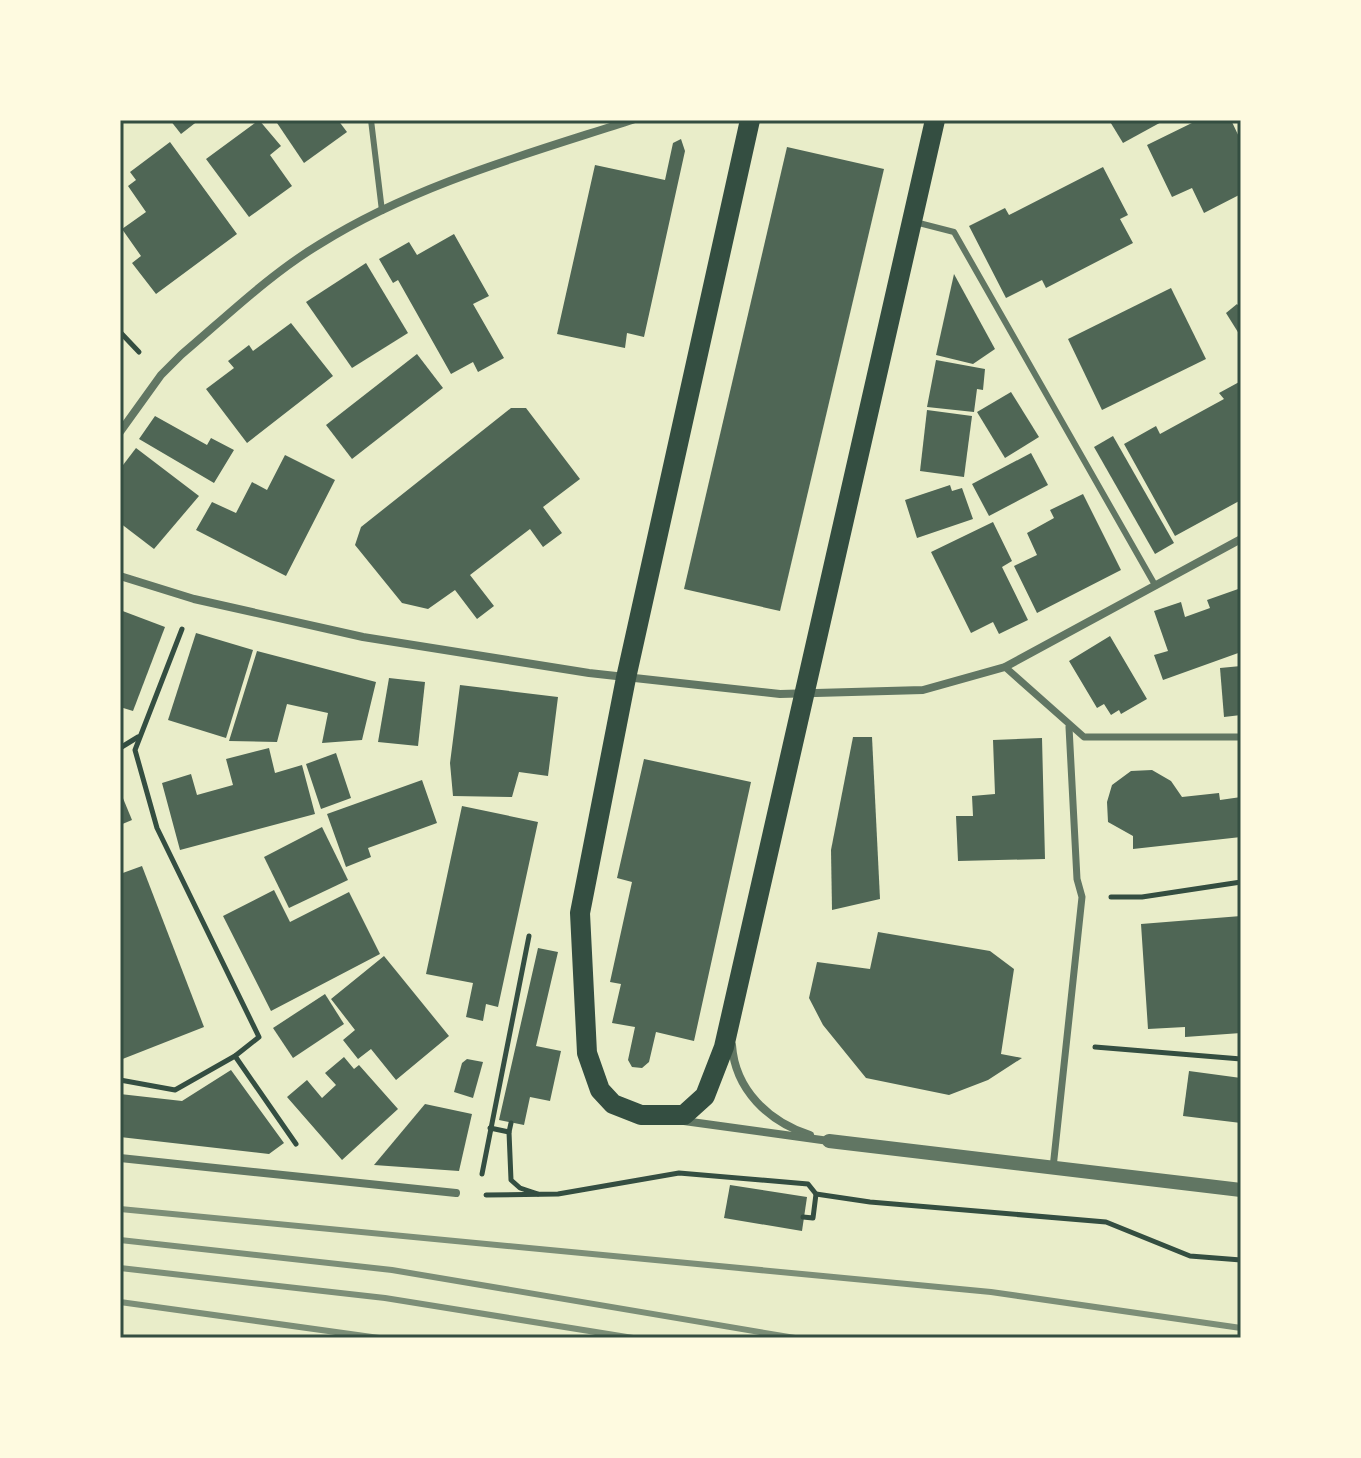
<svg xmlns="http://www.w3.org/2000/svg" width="1361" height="1458" font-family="Commissioner,sans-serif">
  <rect width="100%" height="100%" fill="#e9edc9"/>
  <g fill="#4f6655">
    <path d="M170,120H199L181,134Z"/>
    <path d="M259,120L281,146L270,155L292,186L249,217L206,159Z"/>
    <path d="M275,120H338L347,132L304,163Z"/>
    <path d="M1109,120H1165L1123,143Z"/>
    <path d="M1198,120H1231L1241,141V194L1204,213L1192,188L1172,197L1147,145Z"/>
    <path d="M681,139L685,151L644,337L627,333L625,348L557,334L595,165L665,180L673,143Z"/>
    <path d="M170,142L237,234L156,294L132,263L141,256L122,229L146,212L128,186L136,180L130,172Z"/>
    <path d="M787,147L884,169L780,611L684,589Z"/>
    <path d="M1103,167L1128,215L1120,219L1133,243L1046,288L1042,280L1006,298L969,226L1005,208L1009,215Z"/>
    <path d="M454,234L489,296L473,304L504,358L478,372L473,362L451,374L398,280L393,283L379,259L409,242L417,255Z"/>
    <path d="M366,263L408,333L352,368L306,302Z"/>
    <path d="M954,274L995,349L973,364L936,355Z"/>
    <path d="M1171,288L1206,359L1102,410L1068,339Z"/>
    <path d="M1237,304L1241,309V337L1226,313Z"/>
    <path d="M291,323L333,376L247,443L206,389L234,368L228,361L249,345L253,351Z"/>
    <path d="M417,354L443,388L352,459L326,425Z"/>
    <path d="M936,360L985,369L983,390L977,389L974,412L927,407Z"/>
    <path d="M1241,381V500L1175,536L1124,444L1156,426L1160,434L1224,399L1219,393Z"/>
    <path d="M1011,392L1039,437L1005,458L977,412Z"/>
    <path d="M511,408H526L580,479L543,507L562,533L543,547L530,529L470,575L494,606L477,619L455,590L428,609L402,603L355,545L361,527Z"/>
    <path d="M927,410L972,416L964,477L920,471Z"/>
    <path d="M155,416L207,445L211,438L234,450L214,483L139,439Z"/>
    <path d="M1113,436L1174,543L1155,554L1094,447Z"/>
    <path d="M136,448L199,496L154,549L120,523V469Z"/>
    <path d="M1031,453L1048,485L989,516L972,484Z"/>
    <path d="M285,455L335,480L286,576L196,530L212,502L236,513L252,482L267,490Z"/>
    <path d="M950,485L952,491L962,488L973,519L917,538L905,500Z"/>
    <path d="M1083,494L1121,570L1037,613L1014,566L1037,555L1027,533L1054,518L1050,510Z"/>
    <path d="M993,522L1012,561L1002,567L1028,620L999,634L993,622L971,633L931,552Z"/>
    <path d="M1241,588V652L1163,680L1154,655L1168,651L1154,611L1181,602L1185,617L1210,608L1207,600Z"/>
    <path d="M120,610L165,627L133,711L120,707Z"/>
    <path d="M196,633L253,650L226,738L168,720Z"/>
    <path d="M1110,636L1147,699L1121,714L1119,710L1111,715L1104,704L1097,708L1069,661Z"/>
    <path d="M257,651L376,682L362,740L322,743L328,713L287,704L277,742L229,741Z"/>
    <path d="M1241,666V715L1224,717L1220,668Z"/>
    <path d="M389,678L425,682L418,746L378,742Z"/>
    <path d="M460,685L558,697L548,776L519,772L512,797L453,796L450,763Z"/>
    <path d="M853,737H872L880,899L832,910L831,850Z"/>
    <path d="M1042,738L1045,859L958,861L956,816H973L972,796L995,794L993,740Z"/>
    <path d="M269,748L275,773L302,765L315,814L180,850L162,783L191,774L197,795L233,785L226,759Z"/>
    <path d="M336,753L351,798L321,809L306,764Z"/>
    <path d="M644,759L751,782L694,1041L656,1032L649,1062L642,1068L632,1067L628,1060L635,1027L612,1023L621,984L610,982L632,882L617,878Z"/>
    <path d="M1152,770L1171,781L1182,797L1219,793L1220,800L1241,797V837L1133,849V836L1108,822L1107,802L1112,785L1131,771Z"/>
    <path d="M422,780L437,823L368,848L371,857L346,867L327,814Z"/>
    <path d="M120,791L132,820L120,825Z"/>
    <path d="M462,806L538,822L498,1007L486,1004L483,1021L466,1017L473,983L426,974Z"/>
    <path d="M322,827L348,880L289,908L264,857Z"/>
    <path d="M142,866L204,1027L120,1060V874Z"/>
    <path d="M274,890L290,922L349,892L380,954L271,1011L223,916Z"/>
    <path d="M1241,916V1033L1185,1037V1027L1148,1029L1141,924Z"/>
    <path d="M878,932L990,951L1014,969L1001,1054L1022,1058L988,1080L949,1095L866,1078L823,1025L809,998L817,962L870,969Z"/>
    <path d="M538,948L558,952L536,1046L561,1051L550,1101L530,1097L524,1125L499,1120Z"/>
    <path d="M384,956L449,1036L396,1080L371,1049L358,1059L343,1040L355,1030L331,999Z"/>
    <path d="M325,994L344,1024L293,1058L273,1028Z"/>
    <path d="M344,1057L354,1069L359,1065L398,1109L342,1160L287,1097L307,1080L322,1098L336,1085L325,1073Z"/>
    <path d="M467,1059L483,1062L473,1098L454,1092L462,1063Z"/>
    <path d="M231,1070L284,1143L269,1154L120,1137V1094L182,1101Z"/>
    <path d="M1189,1071L1241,1078V1123L1183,1116Z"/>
    <path d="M425,1104L472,1114L459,1171L374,1165Z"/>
    <path d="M730,1185L807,1197L802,1231L724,1218Z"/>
  </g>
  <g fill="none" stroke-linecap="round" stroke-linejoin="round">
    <g stroke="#344e41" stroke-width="5">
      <path d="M120,332L139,352"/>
      <path d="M120,748L138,737"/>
      <path d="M1111,897H1142L1241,882"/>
      <path d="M1095,1047L1241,1059"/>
      <path d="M235,1056L296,1144"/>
      <path d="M120,1080L175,1090L235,1056L259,1037L157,828L135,750L182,629"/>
      <path d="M490,1128L509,1132L511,1123"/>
      <path d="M509,1132L511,1180L520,1188L538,1194"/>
      <path d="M482,1174L529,936"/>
      <path d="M486,1195L558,1194L679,1173L808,1184L816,1194L870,1202L1106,1222L1190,1256L1241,1260"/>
      <path d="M803,1217L813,1218L816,1194"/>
    </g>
    <g stroke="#617663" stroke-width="6">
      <path d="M371,120L382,211"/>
      <path d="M915,222L954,232L1155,585"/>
    </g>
    <g stroke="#617663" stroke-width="7">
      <path d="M1005,667L1084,737H1241"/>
      <path d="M1053,1168L1082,897L1077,879L1069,727"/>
    </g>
    <g stroke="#617663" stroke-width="8">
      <path d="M120,432L161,375L181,355C226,317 270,274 320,244C414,185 527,154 632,120"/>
      <path d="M120,576L194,599L363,637L589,673L780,694L923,690L1005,667L1241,539"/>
      <path d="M732,1045C735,1090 769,1122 810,1135"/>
      <path d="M684,1121L829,1141"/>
      <path d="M120,1158L456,1193"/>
    </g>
    <path stroke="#617663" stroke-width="14" d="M829,1141L1241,1190"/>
    <path stroke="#344e41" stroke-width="20" d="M750,120L626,678L580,913L587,1053L600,1090L613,1104L641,1115H684L705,1096L724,1047L935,120"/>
    <g stroke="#7c8e77" stroke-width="6">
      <path d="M120,1209L991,1292L1241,1328"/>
      <path d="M120,1240L392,1270L795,1338"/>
      <path d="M120,1268L385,1298L633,1338"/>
      <path d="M120,1302L379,1338"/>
    </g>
  </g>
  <rect width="1361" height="1458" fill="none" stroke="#fefae0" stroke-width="244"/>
  <rect x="122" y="122" width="1117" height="1214" fill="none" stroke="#344e41" stroke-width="3"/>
</svg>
